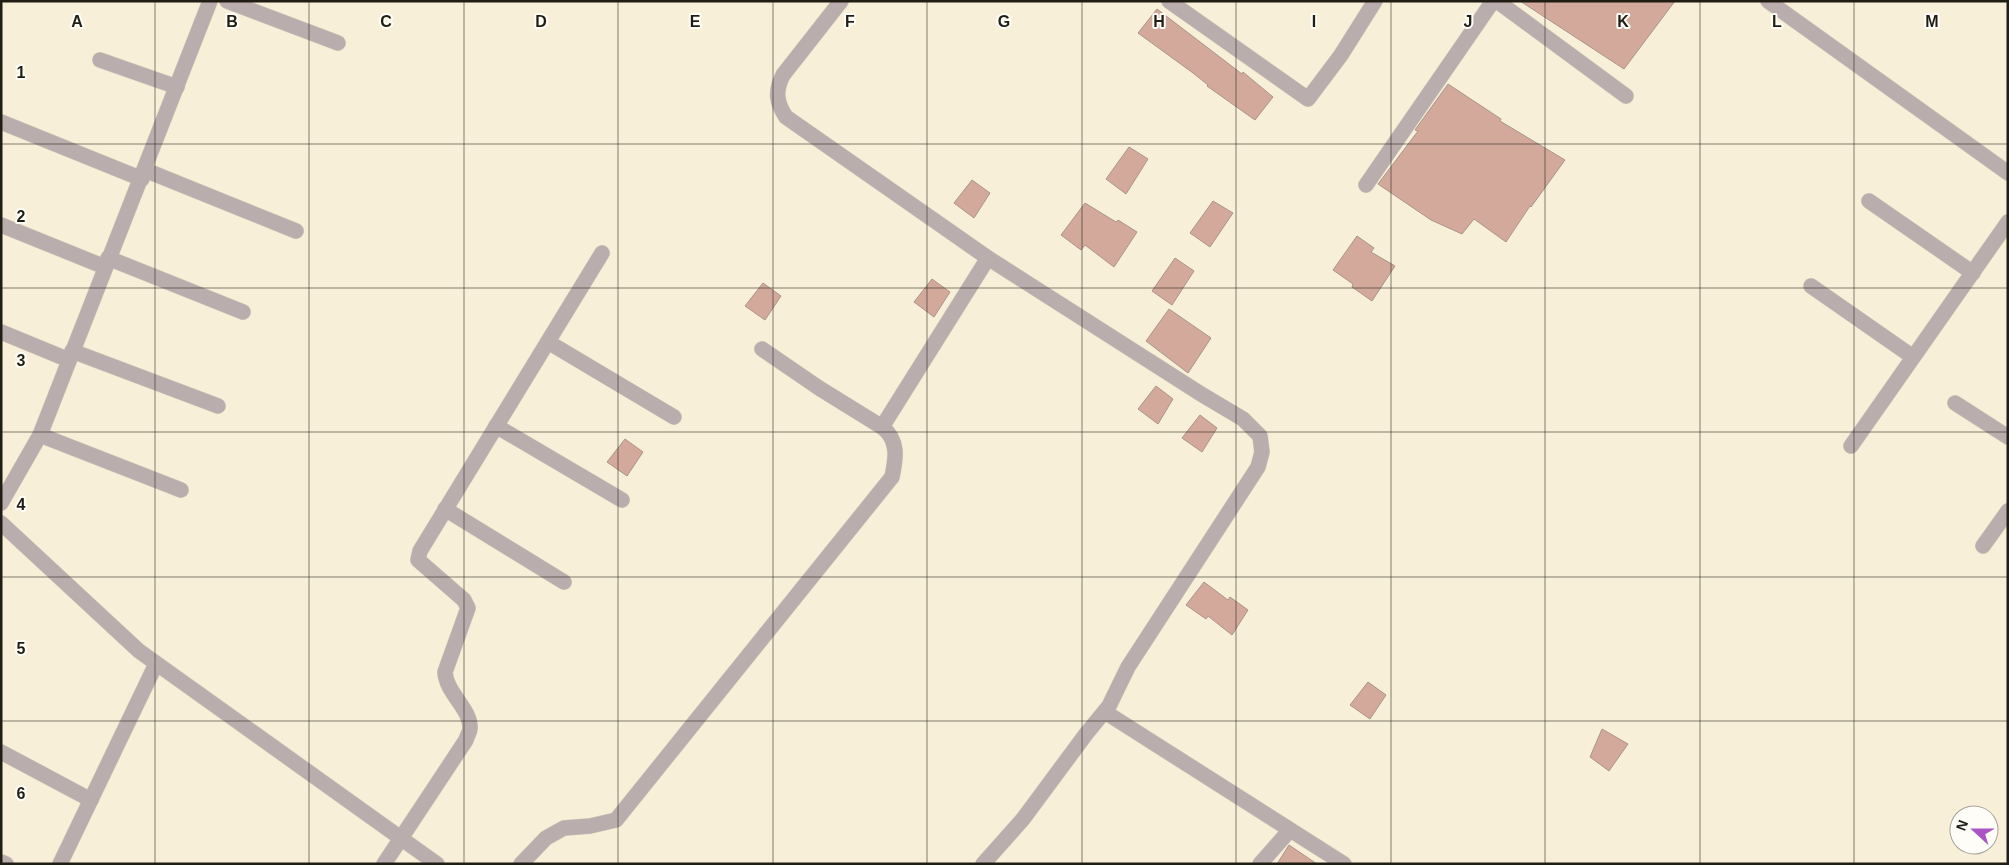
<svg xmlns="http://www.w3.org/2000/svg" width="2009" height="865" font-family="Helvetica,sans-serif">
  <rect width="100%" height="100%" fill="#f7efd8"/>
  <g fill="#d2a99b" stroke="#ac948b">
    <path d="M1520,1H1675L1624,69Z"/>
    <path d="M1157,9L1242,74L1243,72L1273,97L1255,120L1207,86L1208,85L1193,73L1138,33Z"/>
    <path d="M1448,84L1501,119L1500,121L1565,160L1531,207L1530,206L1506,242L1474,219L1462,234L1431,220L1378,184L1418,131L1415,130Z"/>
    <path d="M1129,147L1148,159L1126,194L1106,179Z"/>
    <path d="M972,180L990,193L974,218L954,203Z"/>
    <path d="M1213,201L1233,213L1210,247L1190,233Z"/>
    <path d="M1085,203L1116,222L1118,220L1137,232L1114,267L1085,245L1081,250L1061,235Z"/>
    <path d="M1357,236L1374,248L1371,252L1395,266L1372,301L1352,287L1353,284L1333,270Z"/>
    <path d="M1175,258L1194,271L1172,305L1152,291Z"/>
    <path d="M932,279L950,292L934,317L914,302Z"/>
    <path d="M763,283L781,296L765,320L745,306Z"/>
    <path d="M1169,309L1211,338L1188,373L1146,341Z"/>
    <path d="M1156,386L1173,399L1158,424L1138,409Z"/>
    <path d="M1200,415L1217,428L1202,452L1182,438Z"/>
    <path d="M625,439L643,452L627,476L607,462Z"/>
    <path d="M1204,582L1228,600L1230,597L1248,610L1232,635L1208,616L1206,619L1186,605Z"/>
    <path d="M1368,682L1386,695L1370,719L1350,705Z"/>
    <path d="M1602,729L1628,744L1609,771L1590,757Z"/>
    <path d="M1289,845L1317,864H1277Z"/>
  </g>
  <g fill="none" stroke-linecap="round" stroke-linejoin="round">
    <defs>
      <g id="minor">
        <path d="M227,1L338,43"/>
        <path d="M841,1L783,75C775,91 776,102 786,117L988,258L1201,394L1243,419L1260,436L1262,452L1258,467L1128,667L1109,706L1086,734L1023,819L983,864"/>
        <path d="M1169,1L1308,99L1341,55L1375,1"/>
        <path d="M1497,1L1626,96"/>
        <path d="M1768,1L2008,173"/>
        <path d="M100,60L177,87"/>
        <path d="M1,122L142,179"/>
        <path d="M145,170L296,231"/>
        <path d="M1366,185L1493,1"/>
        <path d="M1869,201L1973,273"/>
        <path d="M1,225L105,267"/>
        <path d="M108,258L243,312"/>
        <path d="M1811,286L1913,357"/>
        <path d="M1,332L69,360"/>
        <path d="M548,342L674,417"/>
        <path d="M762,349L819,388L882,427"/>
        <path d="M72,351L218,406"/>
        <path d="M1955,403L2008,437"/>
        <path d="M496,426L622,500"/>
        <path d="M40,435L181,490"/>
        <path d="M1851,446L2008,222"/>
        <path d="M1,503L40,435L210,1"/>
        <path d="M445,509L564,582"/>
        <path d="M1,523L139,651L437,864"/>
        <path d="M1983,546L2008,511"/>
        <path d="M1105,712L1344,864"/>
        <path d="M1,752L91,800"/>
        <path d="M1,862L6,864"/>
        <path d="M60,864L156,664"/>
        <path d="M384,864L466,740C467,736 470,732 470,728C471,709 446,693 445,672L468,608L464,600L418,560L420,551L602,253"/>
        <path d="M521,864L546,838L564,828L590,826L616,820L892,477C896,458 899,440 882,427L988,258"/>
        <path d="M1260,864L1290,830"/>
      </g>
    </defs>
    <use href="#minor" stroke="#d5cdb9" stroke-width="16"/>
    <use href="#minor" stroke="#baadad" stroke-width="15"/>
  </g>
  <path fill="none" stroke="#201d15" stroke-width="1" stroke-opacity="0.55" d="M155,1V864M309,1V864M464,1V864M618,1V864M773,1V864M927,1V864M1082,1V864M1236,1V864M1391,1V864M1545,1V864M1700,1V864M1854,1V864M1,144H2008M1,288H2008M1,432H2008M1,577H2008M1,721H2008"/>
  <g font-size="16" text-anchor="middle" font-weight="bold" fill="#201d15" stroke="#fefdf8" stroke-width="4" stroke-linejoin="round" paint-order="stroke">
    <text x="77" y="27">A</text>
    <text x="232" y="27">B</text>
    <text x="386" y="27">C</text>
    <text x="541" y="27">D</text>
    <text x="695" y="27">E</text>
    <text x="850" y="27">F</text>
    <text x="1004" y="27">G</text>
    <text x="1159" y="27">H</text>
    <text x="1314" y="27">I</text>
    <text x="1468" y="27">J</text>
    <text x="1623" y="27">K</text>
    <text x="1777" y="27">L</text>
    <text x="1932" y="27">M</text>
    <text x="21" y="78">1</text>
    <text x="21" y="222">2</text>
    <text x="21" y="366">3</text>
    <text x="21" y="510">4</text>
    <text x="21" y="654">5</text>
    <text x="21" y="799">6</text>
  </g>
  <rect width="2009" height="865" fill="none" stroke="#201d15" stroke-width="5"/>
  <g transform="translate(1974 830) rotate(291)"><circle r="24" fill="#fefdf8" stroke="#a5a39d"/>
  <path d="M0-4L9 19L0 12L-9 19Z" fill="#aa55c3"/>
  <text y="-8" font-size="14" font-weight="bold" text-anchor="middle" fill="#201d15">N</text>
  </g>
</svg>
